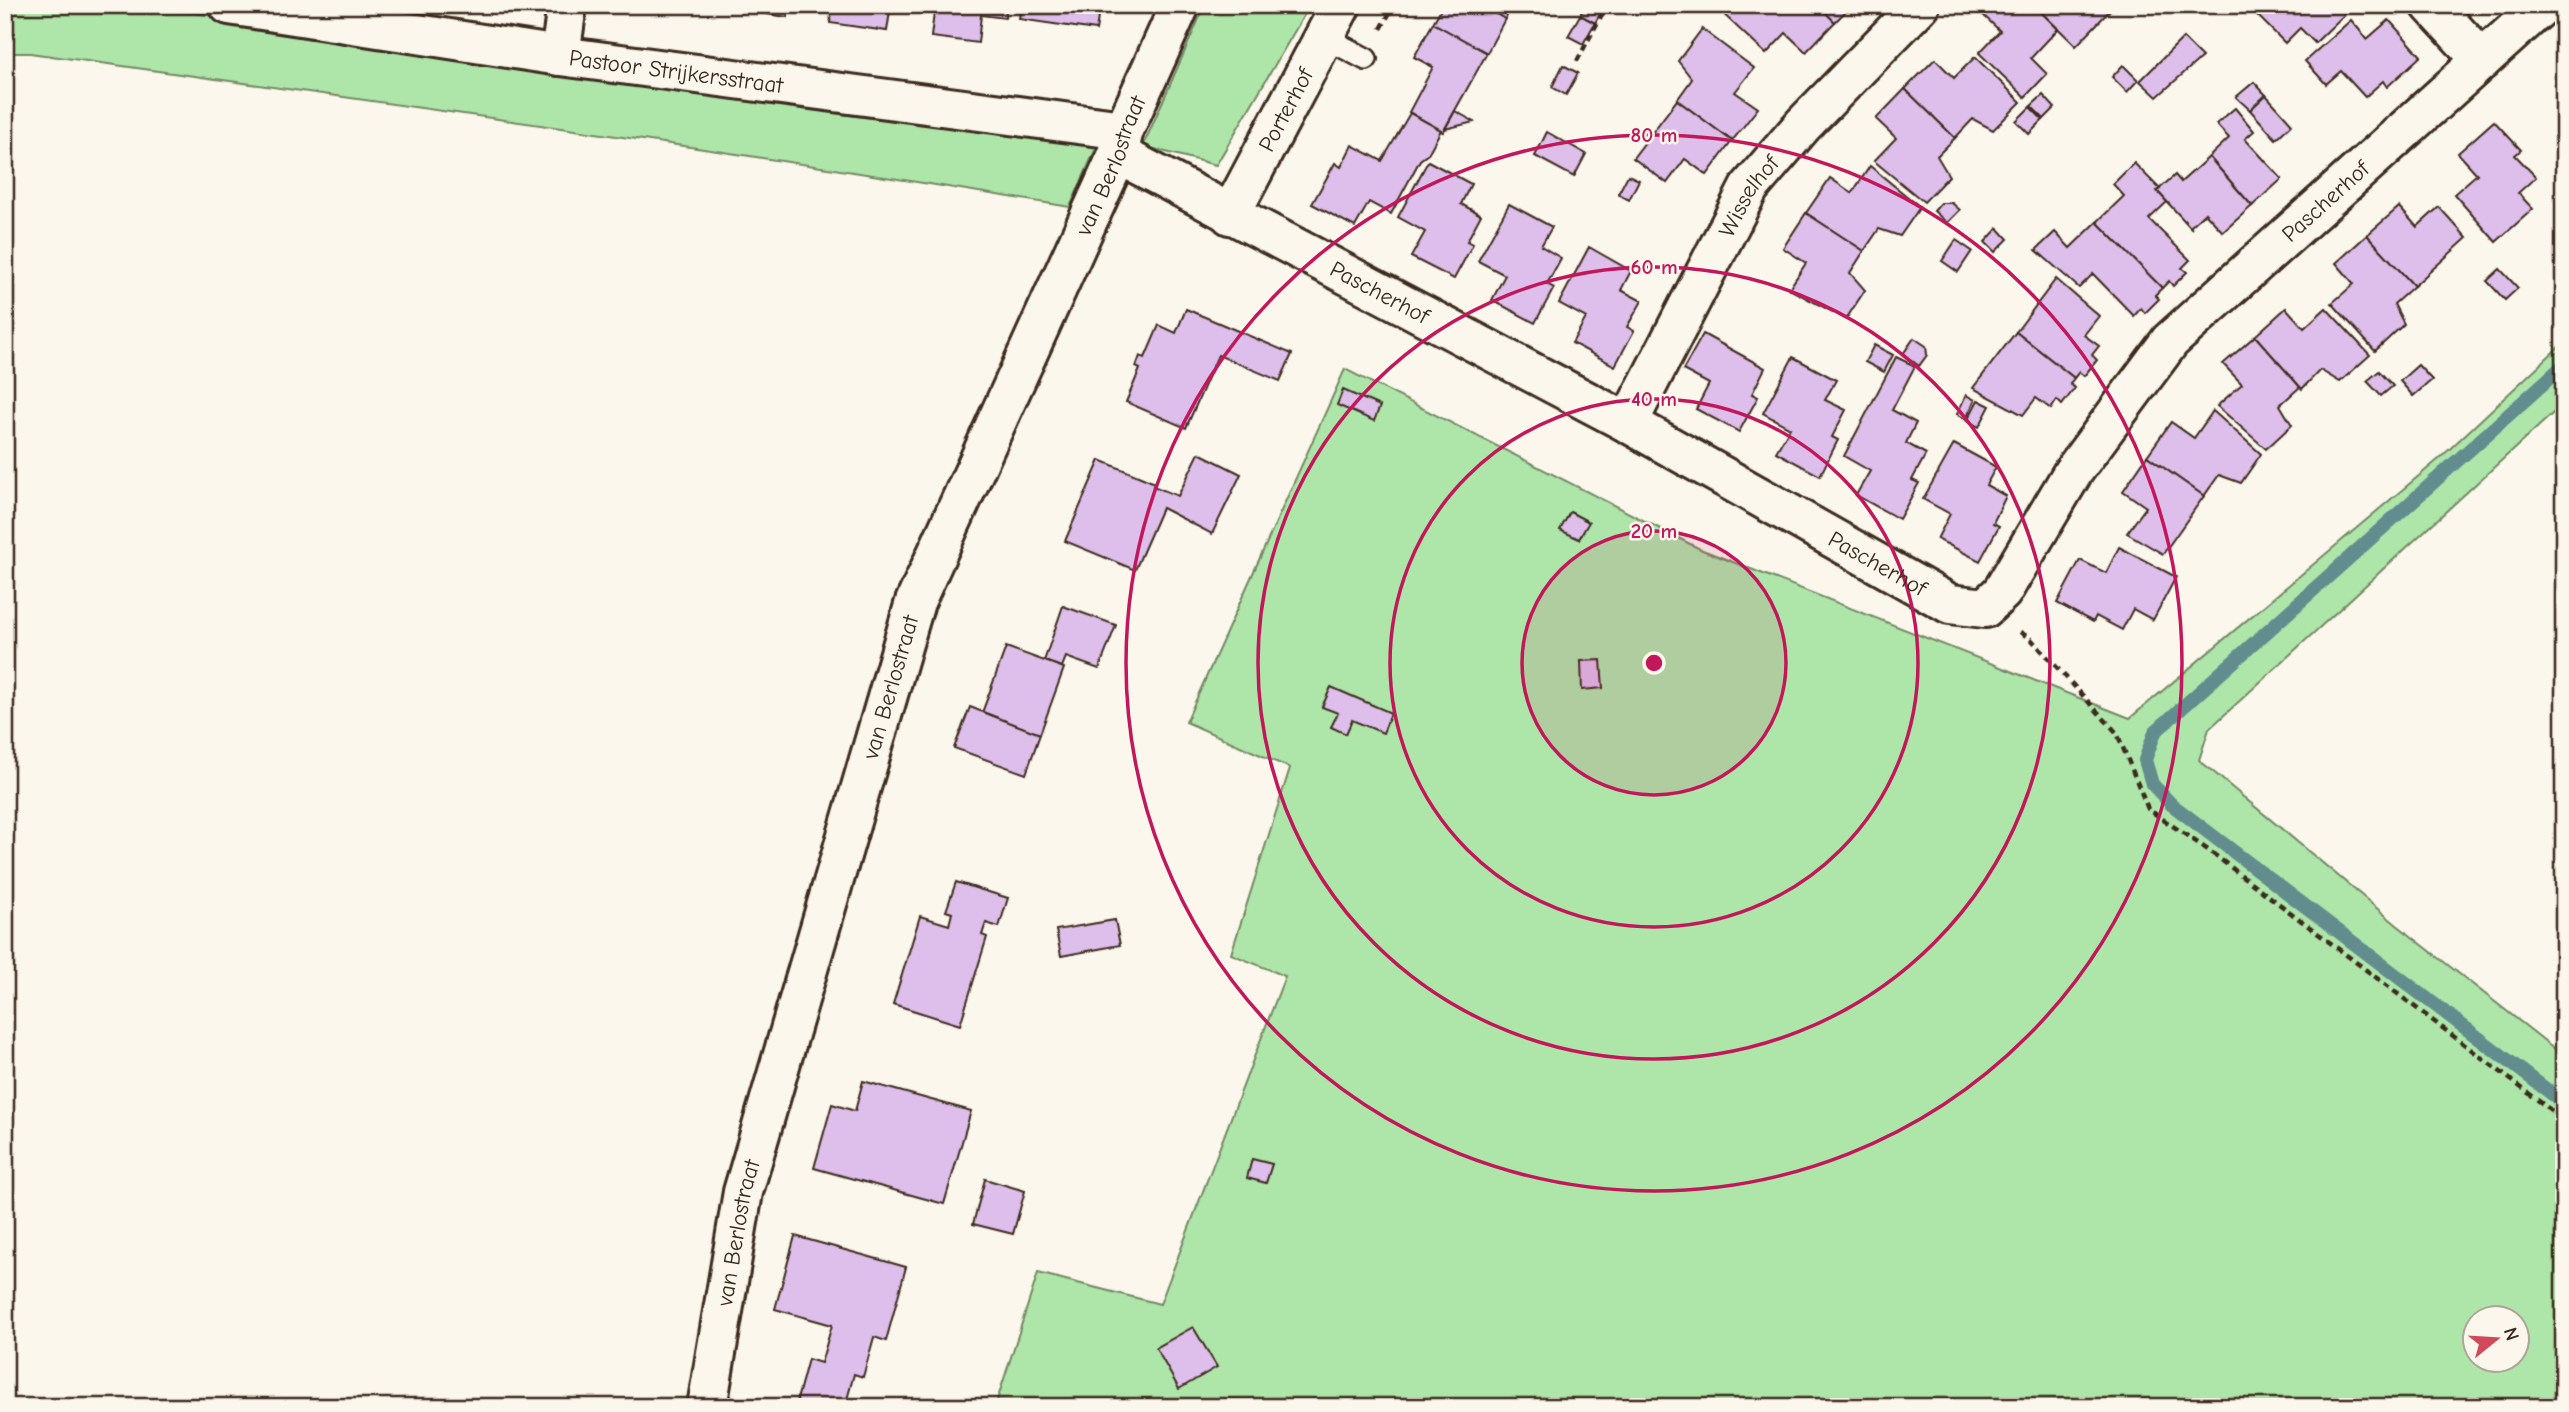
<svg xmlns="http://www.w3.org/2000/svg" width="2569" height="1412" font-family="'Comic Neue',sans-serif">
  <rect width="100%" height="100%" fill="#fbf7ec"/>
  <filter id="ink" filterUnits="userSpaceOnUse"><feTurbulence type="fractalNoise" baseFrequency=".0143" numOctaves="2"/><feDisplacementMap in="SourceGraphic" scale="14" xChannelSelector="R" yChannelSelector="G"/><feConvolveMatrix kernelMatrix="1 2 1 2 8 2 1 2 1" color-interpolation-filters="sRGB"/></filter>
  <g filter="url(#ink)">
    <g fill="#aee6aa" stroke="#748864" stroke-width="2" fill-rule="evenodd">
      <path d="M5,5H137L1099,141L1070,207C725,149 377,102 30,53H5Z"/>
      <path d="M1205,5H1310L1216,165L1143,146Z"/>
      <path d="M2564,342V403L2209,729L2199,760L2397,925L2564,1056V1407H995L1038,1273L1160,1304L1285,976L1231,954L1290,768L1186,722L1345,369L1700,549L2130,718L2439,459ZM2474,1318H2516V1360H2474Z"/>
    </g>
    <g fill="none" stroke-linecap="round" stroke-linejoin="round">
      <path stroke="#638c8e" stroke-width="14" d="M2564,365L2155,732L2145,760L2152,784L2171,804L2564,1103"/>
    </g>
    <g fill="#debeea" stroke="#3b2a1e" stroke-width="2">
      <path d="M729,5H789L787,17L729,8Z"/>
      <path d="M832,5H891L887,31L830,23Z"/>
      <path d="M935,5H1007L1005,18L981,15L978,43L931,37Z"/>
      <path d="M1021,5H1100L1096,30L1019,19Z"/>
      <path d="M1443,5H1481L1505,19L1487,53L1433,23Z"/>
      <path d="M1481,5H1513L1505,19Z"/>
      <path d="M1585,5H1605L1595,23L1580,15Z"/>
      <path d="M1723,5H1818L1835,22L1806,52L1786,33L1766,54L1719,10Z"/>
      <path d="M1818,5H1852L1835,22Z"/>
      <path d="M1987,5H2034L2058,29L2031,58L2047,74L2025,97L1979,53L2000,31L1980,12Z"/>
      <path d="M2034,5H2115L2076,46Z"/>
      <path d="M2251,5H2337L2345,14L2315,43L2300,28L2285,43L2249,7Z"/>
      <path d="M1580,15L1595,23L1583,44L1568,36Z"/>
      <path d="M2351,20L2367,39L2389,20L2421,56L2387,87L2383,81L2365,97L2341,71L2326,84L2305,61Z"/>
      <path d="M1433,23L1487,53L1443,132L1409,112L1433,67L1414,57Z"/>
      <path d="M1702,29L1754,68L1735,92L1758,108L1732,141L1677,100L1692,79L1678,61Z"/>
      <path d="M2183,38L2202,57L2157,97L2140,81Z"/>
      <path d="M1975,57L2021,102L1993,130L1973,119L1955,138L1905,89L1935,59L1954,78Z"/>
      <path d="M1563,65L1578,73L1566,95L1552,87Z"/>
      <path d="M2123,65L2138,80L2127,92L2112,77Z"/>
      <path d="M2254,82L2266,95L2250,110L2236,97Z"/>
      <path d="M1905,89L1955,138L1937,156L1949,176L1924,202L1874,161L1896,138L1876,119Z"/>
      <path d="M2043,95L2055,108L2044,119L2031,106Z"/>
      <path d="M2266,95L2292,124L2276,139L2250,110Z"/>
      <path d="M1677,100L1732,141L1707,175L1685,159L1667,183L1633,158Z"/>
      <path d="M2030,107L2043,120L2029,134L2016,121Z"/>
      <path d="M2235,108L2254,131L2245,139L2282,179L2252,206L2209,157L2229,138L2216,124Z"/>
      <path d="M1455,111L1473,121L1474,122L1445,129Z"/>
      <path d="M1410,113L1441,130L1428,154L1420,160L1391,214L1369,202L1355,227L1312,204L1335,163L1341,167L1352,145L1382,161Z"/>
      <path d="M2494,121L2521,150L2515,155L2536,177L2518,193L2533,209L2496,242L2454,194L2477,174L2458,153Z"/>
      <path d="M1547,132L1586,154L1574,177L1535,156Z"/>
      <path d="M2209,157L2252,206L2223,232L2205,213L2190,227L2192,229L2157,191L2175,175L2181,182Z"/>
      <path d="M1428,161L1471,184L1461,204L1481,215L1467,241L1473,244L1454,279L1411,257L1425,232L1398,217Z"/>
      <path d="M2134,163L2160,189L2157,191L2167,202L2149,219L2190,260L2182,268L2187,272L2173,286L2169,281L2162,288L2097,222L2124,196L2113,184Z"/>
      <path d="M1870,166L1920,207L1900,236L1879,229L1864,251L1806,213L1830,178L1852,193Z"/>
      <path d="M1628,175L1639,180L1629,200L1618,194Z"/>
      <path d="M1941,203H1952L1960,210L1947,223L1934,211Z"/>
      <path d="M1509,204L1552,227L1541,246L1561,258L1547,284L1554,288L1535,323L1492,300L1505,275L1478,261Z"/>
      <path d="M2399,207L2417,227L2439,207L2467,238L2414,286L2367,235Z"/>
      <path d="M1806,213L1864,251L1850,273L1865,290L1846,319L1789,289L1806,263L1783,248Z"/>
      <path d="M2097,222L2162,288L2155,295L2159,299L2145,313L2141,308L2134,316L2093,274L2079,288L2036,250L2055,232L2070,248Z"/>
      <path d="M1998,228L2008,239L1995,252L1985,242Z"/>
      <path d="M2367,235L2414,286L2394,304L2404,324L2375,351L2332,303L2354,284L2336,263Z"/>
      <path d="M1956,240L1972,251L1958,272L1942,261Z"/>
      <path d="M1589,247L1631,271L1621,290L1642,301L1627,327L1634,331L1615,366L1572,343L1586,318L1559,303Z"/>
      <path d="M2500,269L2518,288L2505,300L2487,281Z"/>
      <path d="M2056,279L2099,316L2084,335L2099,346L2092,355L2097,360L2084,376L2079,372L2074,378L2016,332Z"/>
      <path d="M2286,308L2304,328L2326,308L2370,355L2340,382L2320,370L2302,389L2255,336Z"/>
      <path d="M1186,309L1292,354L1280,381L1218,355L1186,428L1126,402L1140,369L1136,367L1140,356L1145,358L1159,325L1176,333Z"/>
      <path d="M2016,332L2074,378L2070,384L2075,388L2062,405L2057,400L2051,409L2036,398L2023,415L1973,388Z"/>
      <path d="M1703,334L1765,368L1752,394L1758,397L1739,432L1696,409L1709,384L1683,370Z"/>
      <path d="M2255,336L2300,387L2280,405L2292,425L2266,449L2217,406L2242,384L2223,364Z"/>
      <path d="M1914,338L1926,346L1927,355L1919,366L1903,354Z"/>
      <path d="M1874,345L1893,355L1884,372L1865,362Z"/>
      <path d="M1793,357L1836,380L1825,400L1846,410L1832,437L1838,440L1820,476L1776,452L1790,428L1763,413Z"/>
      <path d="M1896,357L1915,366L1892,410L1916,423L1906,443L1926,454L1912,480L1919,483L1899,519L1856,495L1870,471L1844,456Z"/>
      <path d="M2418,365L2432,380L2413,396L2400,381Z"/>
      <path d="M2379,371L2393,386L2381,396L2367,381Z"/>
      <path d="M1343,390L1380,406L1374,421L1337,405Z"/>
      <path d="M1966,395L1975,400L1966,419L1957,414Z"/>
      <path d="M1978,400L1990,406L1979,427L1967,421Z"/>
      <path d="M2213,411L2261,454L2241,483L2219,475L2204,496L2147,456L2171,422L2194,438Z"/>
      <path d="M1954,444L1996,467L1986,485L2006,496L1993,523L1999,526L1980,561L1937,539L1950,514L1923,499Z"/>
      <path d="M1199,453L1241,474L1212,534L1162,508L1135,570L1065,541L1100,460L1155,483L1153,486L1178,496Z"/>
      <path d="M2147,456L2204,496L2163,554L2127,533L2146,507L2123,491Z"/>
      <path d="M1570,512L1589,522L1579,539L1560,530Z"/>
      <path d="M2119,547L2176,577L2153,620L2133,609L2122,630L2096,616L2093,622L2057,603L2080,560L2106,573Z"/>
      <path d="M1063,606L1116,625L1099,669L1066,657L1062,667L1044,661Z"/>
      <path d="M1006,647L1064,668L1040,734L982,713Z"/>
      <path d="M1601,660L1603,688L1582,690L1581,661Z"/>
      <path d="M1331,687L1391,713L1383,733L1352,720L1346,734L1331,727L1338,713L1322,707Z"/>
      <path d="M970,707L1040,734L1026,774L954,748Z"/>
      <path d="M956,882L1008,898L999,927L986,923L982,935L987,937L960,1025L893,1004L920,916L949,925L952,913L946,911Z"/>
      <path d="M1115,920L1120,945L1061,956L1056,930Z"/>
      <path d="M863,1081L971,1111L944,1204L814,1168L832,1104L855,1111Z"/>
      <path d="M1252,1159L1272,1164L1266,1183L1247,1178Z"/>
      <path d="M985,1179L1025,1191L1013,1234L973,1224Z"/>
      <path d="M795,1236L906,1267L886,1341L874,1337L863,1377L854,1374L845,1407H795L808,1359L821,1363L832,1325L775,1309Z"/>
      <path d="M1193,1327L1217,1367L1179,1389L1156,1348Z"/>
      <path d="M1236,1400L1238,1407H1201Z"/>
    </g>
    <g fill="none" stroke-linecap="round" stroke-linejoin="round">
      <defs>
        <path id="service" d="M1324,37L1366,59"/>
        <g id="minor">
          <path id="s1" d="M229,5L560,56L1124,130"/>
          <path d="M2431,5L2482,60"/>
          <path d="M560,56L567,5"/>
          <path id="s2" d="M1118,154L1628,423L1950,604L1985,608L2002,592L2073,472L2170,341L2543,5"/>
          <path id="s3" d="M1230,215L1341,5"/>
          <path id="s4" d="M1628,423L1749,188L1803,125L1920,5"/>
          <path id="s5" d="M707,1407L743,1192L915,602L1118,154L1124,130L1180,5"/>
        </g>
      </defs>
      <use href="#service" stroke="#3b2a1e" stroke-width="26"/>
      <use href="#minor" stroke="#3b2a1e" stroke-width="44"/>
      <g stroke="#3b2a1e" stroke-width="4.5" stroke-dasharray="7 5" stroke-linecap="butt">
        <path d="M1381,29L1394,5"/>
        <path d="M1577,61L1607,5"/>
        <path d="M2020,632L2031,639L2117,733L2148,809L2208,850L2564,1120"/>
      </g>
      <use href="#service" stroke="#fbf7ec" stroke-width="21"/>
      <use href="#minor" stroke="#fbf7ec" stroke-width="38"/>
    </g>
  </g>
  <circle cx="1654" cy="663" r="132" fill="#c2185b" fill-opacity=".12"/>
  <g fill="none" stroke="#c2185b" stroke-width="3.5">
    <circle cx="1654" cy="663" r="132"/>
    <circle cx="1654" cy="663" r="264"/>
    <circle cx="1654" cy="663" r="396"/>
    <circle cx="1654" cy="663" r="528"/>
  </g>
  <g text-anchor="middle" stroke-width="5" stroke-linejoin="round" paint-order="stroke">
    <g font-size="23" fill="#3b2a1e" stroke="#fbf7ec">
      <text dy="8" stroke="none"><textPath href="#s1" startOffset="452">Pastoor Strijkersstraat</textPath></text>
      <text dy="8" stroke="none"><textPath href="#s3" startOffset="119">Porterhof</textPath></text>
      <text dy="8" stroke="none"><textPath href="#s5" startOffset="1311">van Berlostraat</textPath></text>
      <text dy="8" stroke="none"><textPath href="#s4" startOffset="257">Wisselhof</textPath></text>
      <text dy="8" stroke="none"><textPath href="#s2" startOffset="1516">Pascherhof</textPath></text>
      <text dy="8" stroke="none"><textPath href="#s2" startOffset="296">Pascherhof</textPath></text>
      <text dy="8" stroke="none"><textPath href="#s2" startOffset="863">Pascherhof</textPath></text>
      <text dy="8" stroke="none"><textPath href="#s5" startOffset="744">van Berlostraat</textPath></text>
      <text dy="8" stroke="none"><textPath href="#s5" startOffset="177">van Berlostraat</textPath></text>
    </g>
  </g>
  <circle cx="1654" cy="663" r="10" fill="#c2185b" stroke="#fbf7ec" stroke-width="3.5"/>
  <g font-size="21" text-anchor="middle" font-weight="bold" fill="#c2185b" stroke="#fbf7ec" stroke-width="5" stroke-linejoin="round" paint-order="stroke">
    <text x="1654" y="142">80 m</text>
    <text x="1654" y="274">60 m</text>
    <text x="1654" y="406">40 m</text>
    <text x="1654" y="538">20 m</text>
  </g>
  <rect width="2569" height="1412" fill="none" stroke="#fbf7ec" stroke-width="28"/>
  <rect x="14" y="14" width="2541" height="1384" fill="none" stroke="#3b2a1e" stroke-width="2.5" filter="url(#ink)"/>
  <g transform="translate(2496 1339) rotate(72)"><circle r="33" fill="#fbf7ec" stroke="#aea59a" stroke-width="2"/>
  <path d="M0-5L12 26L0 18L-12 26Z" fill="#d1495b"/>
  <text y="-10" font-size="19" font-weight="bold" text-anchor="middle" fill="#3b2a1e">N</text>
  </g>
</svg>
